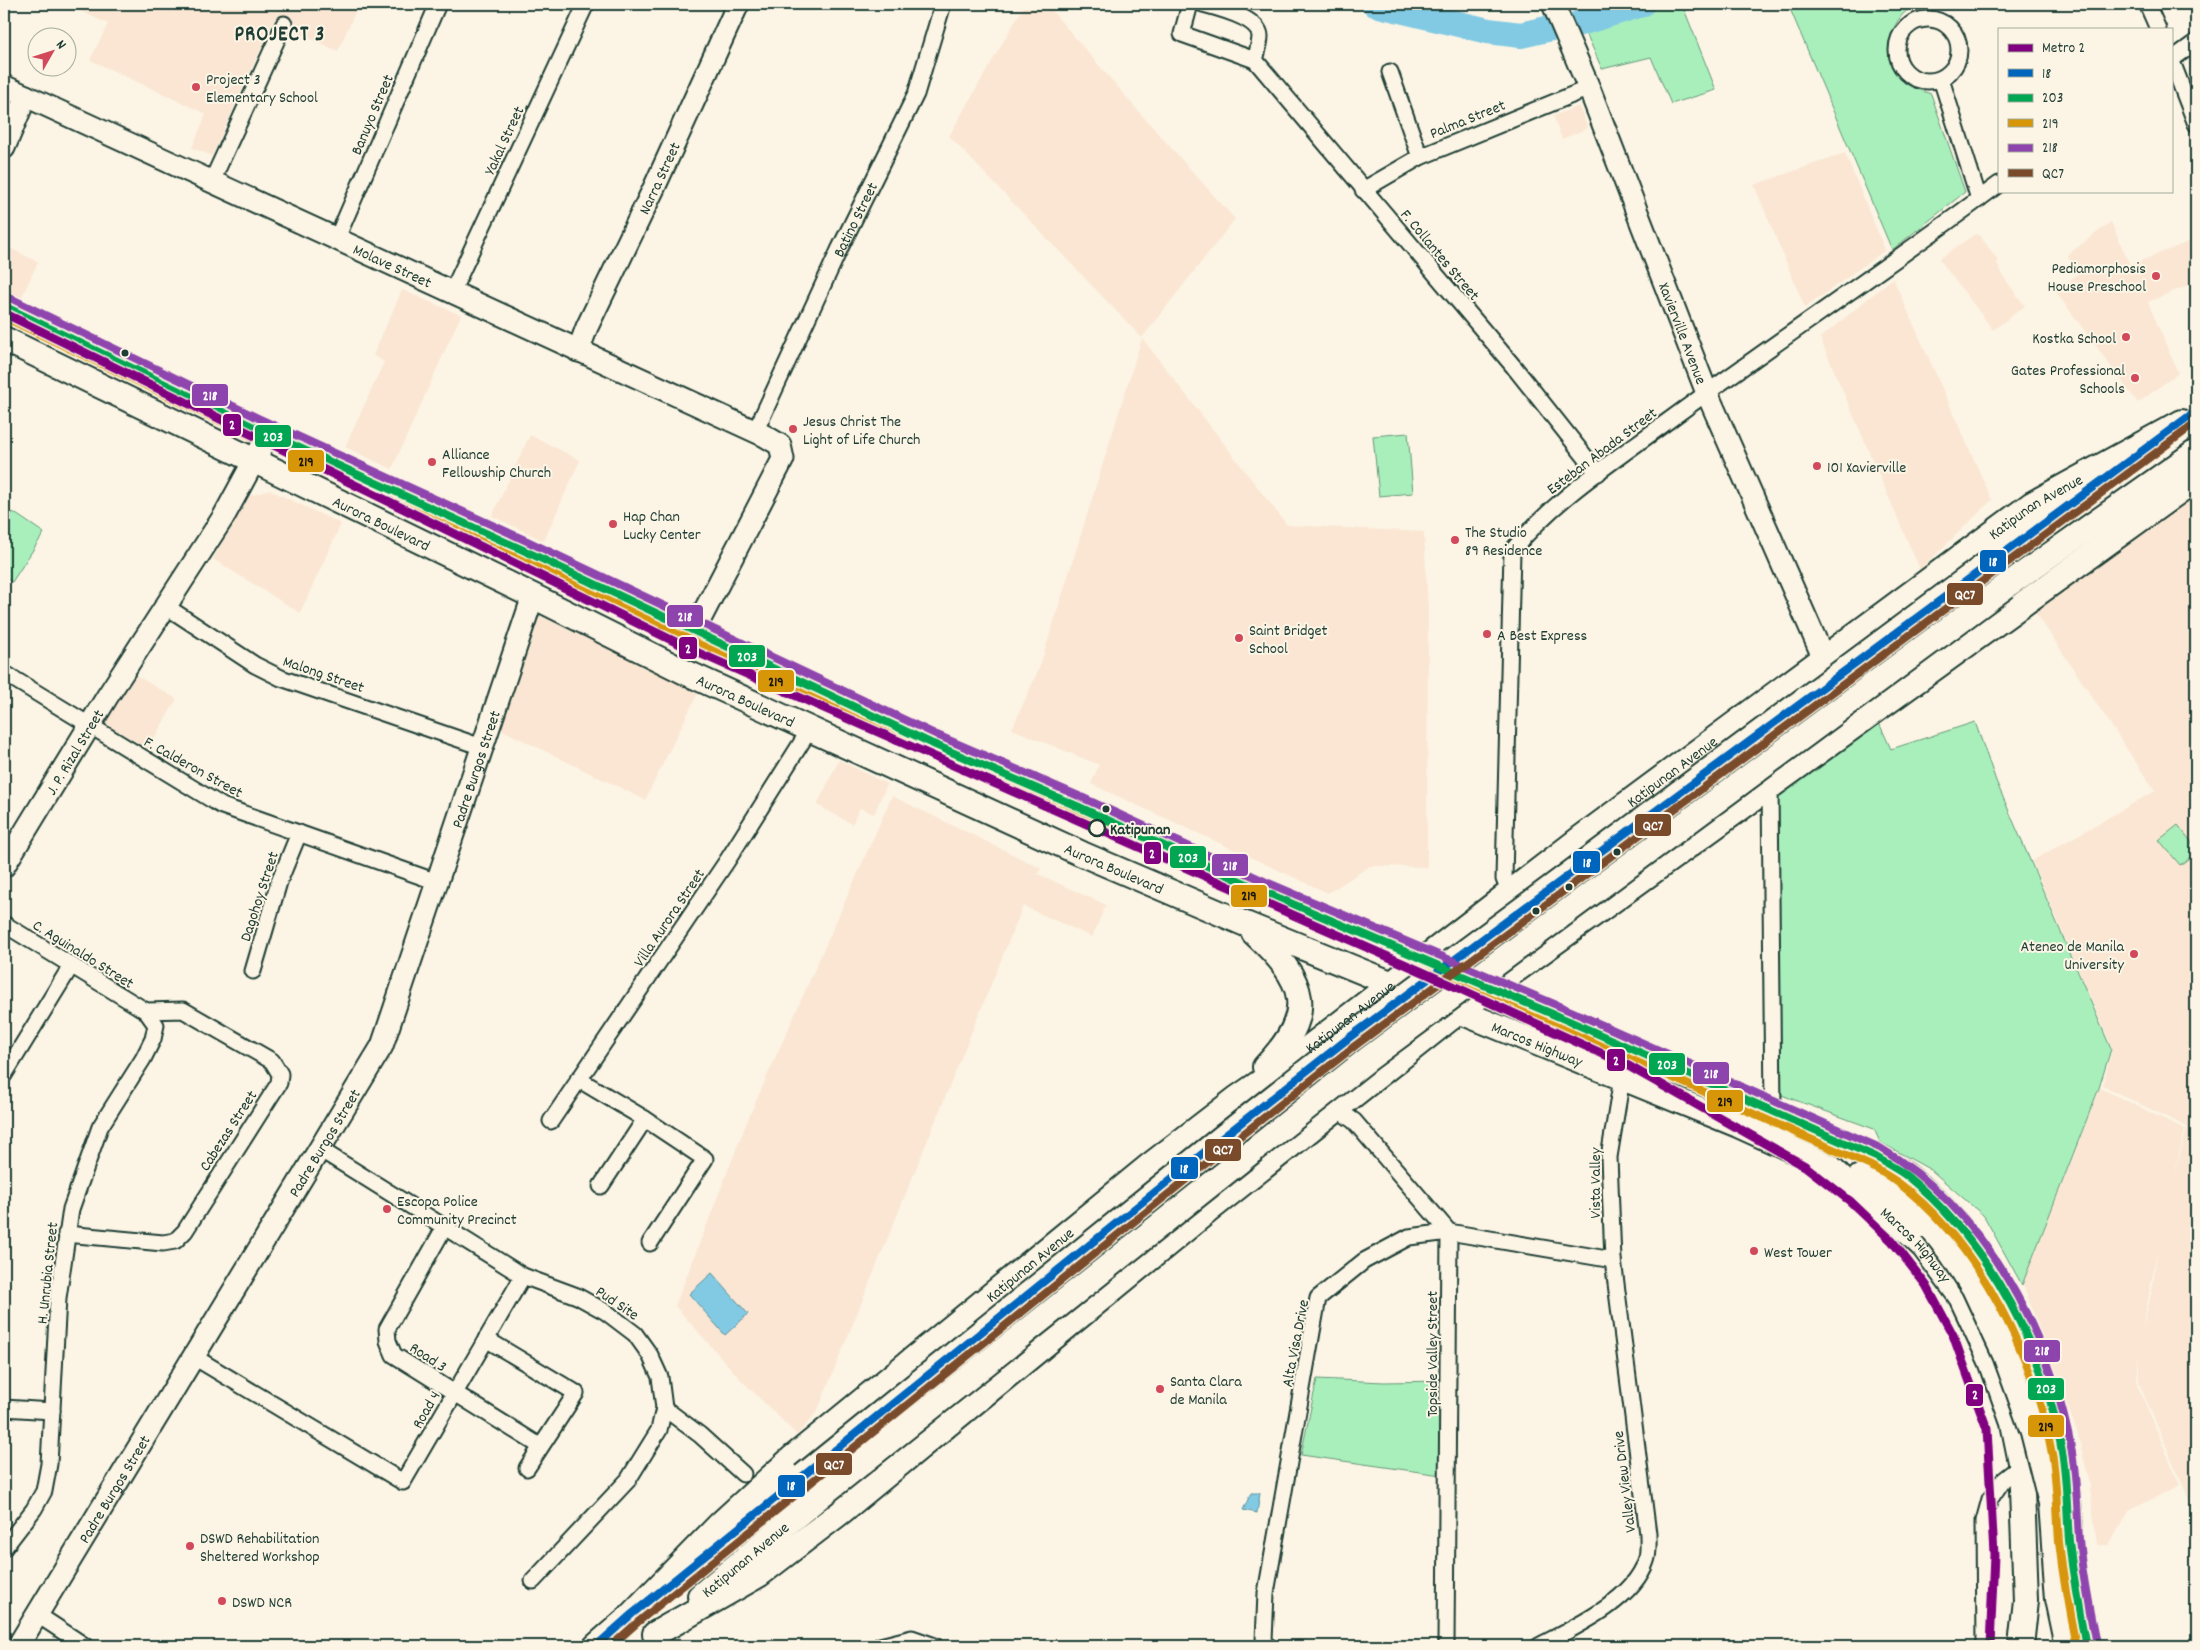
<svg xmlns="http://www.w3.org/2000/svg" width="2200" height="1650" font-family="Dekko,sans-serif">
  <rect width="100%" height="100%" fill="#fcf5e5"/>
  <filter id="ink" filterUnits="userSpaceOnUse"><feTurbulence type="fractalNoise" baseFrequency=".02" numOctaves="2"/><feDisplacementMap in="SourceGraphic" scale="10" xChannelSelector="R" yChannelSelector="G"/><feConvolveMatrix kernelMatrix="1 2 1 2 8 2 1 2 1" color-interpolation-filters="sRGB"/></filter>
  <g filter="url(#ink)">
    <g fill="#fae6d3" fill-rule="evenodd">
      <path d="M66,4H359L338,51L273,22L212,156L192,148L206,114L90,60L108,24Z"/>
      <path d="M1025,4H1046L1147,121L1235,219L1142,338L1287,525L1424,532L1428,610L1427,867L1370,866L1328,893L1091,784L1099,765L1012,729L1040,666L1142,338L949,136Z"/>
      <path d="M1579,106L1588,128L1562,139L1553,116Z"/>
      <path d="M1845,153L1885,250L1805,308L1754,185Z"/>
      <path d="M2111,222L2130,265L2196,239V282L2148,302L2178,373L2138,403L2056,292L2079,273L2067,255Z"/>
      <path d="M1975,234L1980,236L1998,260L1997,264L2007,282L2025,306L1993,330L1939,259Z"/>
      <path d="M4,245L38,262L20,301L4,293Z"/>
      <path d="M1893,278L1992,500L1920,570L1820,338Z"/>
      <path d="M402,290L461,315L392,469L345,447L384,362L373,355Z"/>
      <path d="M530,435L580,460L544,541L492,516Z"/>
      <path d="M2196,486V1516L2139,1383V1355L2137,1384L2180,1485L2129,1511L2109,1545H2097L2089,1480L2077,1432L2023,1284L2100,1088L2185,1129L2173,1181L2187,1127L2103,1086L2112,1048L2032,861L2155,791L2032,607ZM2157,1252L2153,1286L2143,1328V1327Z"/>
      <path d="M270,490L341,524L300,613L213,559L249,496Z"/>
      <path d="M538,615L699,691L645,800L494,726Z"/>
      <path d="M135,675L177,699L148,749L105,723Z"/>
      <path d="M839,760L887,784L874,814L860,808L852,824L817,805Z"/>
      <path d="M892,796L1041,868L1038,874L1106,905L1092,937L1023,906L817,1412L797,1435L743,1382L675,1306L748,1119Z"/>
    </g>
    <g fill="#a9efbb" stroke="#649678">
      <path d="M1649,4H1682L1716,90L1671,104L1651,57L1602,69L1583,26Z"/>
      <path d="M1788,4H1921C1916,7 1908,9 1904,13C1885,33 1886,64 1906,82C1912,88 1923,91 1931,94L1965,192L1892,250Z"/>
      <path d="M1408,433L1413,493L1379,496L1373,436Z"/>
      <path d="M13,512L44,533L12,582L4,577V527Z"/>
      <path d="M1975,722L1996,781L2111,1049L2099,1088L2022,1285L1984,1216L1931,1170L1880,1142L1874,1129L1776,1093V792L1879,723L1891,749Z"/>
      <path d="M2178,825L2196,848V853L2180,865L2159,840Z"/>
      <path d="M1317,1379L1384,1382L1444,1381L1441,1475L1301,1455Z"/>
    </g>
    <g fill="#82cae3" stroke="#5a929d">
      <path d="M712,1273L748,1314L725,1335L689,1294Z"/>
      <path d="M1251,1493H1260L1257,1513L1243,1510Z"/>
    </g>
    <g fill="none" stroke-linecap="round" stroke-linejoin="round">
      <g stroke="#82cae3" stroke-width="26">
        <path d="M1375,4L1488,31L1521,35L1551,28"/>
        <path d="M1580,23L1642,4"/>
      </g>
      <defs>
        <g id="street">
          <path d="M1190,4L1182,34L1255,60"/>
          <path d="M1203,4C1218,8 1259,18 1260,36C1260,44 1257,53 1255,60L1514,367L1598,473"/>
          <path d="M2147,4L2158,29"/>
          <circle cx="1928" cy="50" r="31"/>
          <path d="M2171,59L2196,124"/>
          <path d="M2171,60L2196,42"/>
          <path d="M1390,72L1420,157"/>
          <path d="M1941,79L1979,199"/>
          <path d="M212,181L284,24"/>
          <path d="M1363,190L1420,157L1589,88"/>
          <path d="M337,238L438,4"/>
          <path d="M452,292L586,4"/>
          <path id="s1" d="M755,432L840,248L916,94L943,4"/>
          <path d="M167,607L255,665L281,678L482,747"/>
          <path d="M4,673L222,806L437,882"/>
          <path d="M1770,785L1773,1112"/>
          <path d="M1510,894L1504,879L1512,551C1554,499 1614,461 1668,421C1777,341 1890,266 1999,184"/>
          <path d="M4,924L146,1011L156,1025L153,1039L143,1059L100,1127L71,1209L58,1298L49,1464L44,1491L34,1509L4,1548"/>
          <path d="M253,971L279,882L299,833"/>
          <path d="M4,1075L71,966"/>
          <path d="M578,1079L645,1119L705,1159L650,1243"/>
          <path d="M1335,1108L1354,1121L1449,1232L1446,1646"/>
          <path d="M551,1121L727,861L810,729"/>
          <path d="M321,1150L523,1276L577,1296L606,1312L635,1334L650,1355L660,1377L664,1408L659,1430L628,1480L533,1581"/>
          <path d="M601,1186L645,1119"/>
          <path d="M444,1228L387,1329L388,1341L394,1355L540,1446"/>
          <path d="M66,1234L163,1243L175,1241L185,1231L279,1083L280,1074L272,1061L183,1010L146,1011"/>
          <path d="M486,1339L576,1393L527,1468"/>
          <path d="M194,1357L403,1482L523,1276"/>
          <path d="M4,1408L52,1411"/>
          <path d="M664,1408L700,1435L743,1474"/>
          <path d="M38,1615L85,1646"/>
          <path d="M880,1646L912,1638L935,1646"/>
          <path d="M1268,1646L1264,1641L1266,1593L1318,1298L1364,1261L1409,1237L1449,1232L1613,1260"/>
          <path d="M1539,1646C1573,1628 1633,1601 1646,1561C1649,1554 1648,1543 1648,1534L1613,1260L1609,1157L1622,1078"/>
          <path d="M1985,1646L1984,1521L1990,1499L2003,1480L2021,1466"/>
        </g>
        <g id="secondary">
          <path id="s2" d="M1553,4L1589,88L1707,393L1824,659"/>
          <path id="s3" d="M4,86L765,436L780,445L783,459L694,631"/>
          <path d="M4,148L26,96"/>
          <path id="s4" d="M578,351L587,327L654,188L738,4"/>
          <path id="s5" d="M4,866L107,697L224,516L269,433"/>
          <path id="s6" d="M18,1646L382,1046L533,596"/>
        </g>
        <g id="primary">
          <path d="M4,306L254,427L523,550L933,744L1077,806L1262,891L1569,1021L1876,1157C1887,1164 1898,1169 1908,1177C1999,1247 2054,1380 2067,1491C2072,1530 2070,1572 2068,1612"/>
          <path id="s7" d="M4,339L533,596L685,672L1082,854L1243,923L1738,1125L1830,1167L1845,1181L1888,1213L1924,1247L1961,1297L1991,1361L2013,1423L2021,1462L2026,1600L2021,1646"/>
          <path d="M1987,564L2100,481"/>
          <path d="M2006,586L2196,452"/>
          <path d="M1254,933C1306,981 1318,1012 1265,1067"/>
          <path d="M1159,1167C1185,1171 1196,1190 1204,1214"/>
          <path d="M1860,1177L1902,1200L1933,1230"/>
          <path d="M728,1536L803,1476"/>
          <path d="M2076,1590L2086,1646"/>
          <path id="s8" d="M700,1596L820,1496"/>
          <path id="s9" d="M632,1614L721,1523L792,1458L1149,1166L1236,1099L1294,1059L1582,837L2032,504L2182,422"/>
          <path d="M655,1634L760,1574L841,1512L1204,1214L1458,1012L2196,479"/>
          <path d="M596,1646L644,1604"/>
        </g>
      </defs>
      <use href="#street" stroke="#1f3d34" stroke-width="19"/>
      <use href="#secondary" stroke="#1f3d34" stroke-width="25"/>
      <use href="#primary" stroke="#1f3d34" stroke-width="28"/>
      <use href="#street" stroke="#fcf5e5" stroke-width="15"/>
      <use href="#secondary" stroke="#fcf5e5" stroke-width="21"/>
      <use href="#primary" stroke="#fcf5e5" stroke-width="24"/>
      <defs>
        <g id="primary-bridge">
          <path d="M1933,1230L1952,1254L1974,1288L2005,1355L2033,1432L2051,1503L2058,1599L2068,1646"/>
          <path d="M803,1476L1223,1137L1350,1037L1987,564"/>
          <path d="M820,1496L1368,1059L2006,586"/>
        </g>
      </defs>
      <use href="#primary-bridge" stroke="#1f3d34" stroke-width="28" stroke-linecap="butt"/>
      <use href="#primary-bridge" stroke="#fcf5e5" stroke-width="24"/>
      <defs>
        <path id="bus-1" d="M596,1646L632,1614L1223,1137L1350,1037L2196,411"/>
        <path id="bus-2" d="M4,306L254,427L523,550L933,744L1077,806L1262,891L1569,1021L1876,1157C1887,1164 1898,1169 1908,1177C1991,1245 2046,1353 2063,1458C2067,1485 2067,1513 2069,1541C2073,1576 2079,1611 2086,1646"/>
        <path id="bus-3" d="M4,317L250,436L519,559L929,753L1073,815L1258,900L1565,1030L1871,1166C1881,1172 1891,1177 1900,1184C1981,1246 2036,1360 2053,1459C2057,1486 2057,1514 2059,1542C2063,1577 2069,1612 2076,1646"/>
        <path id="bus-4" d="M8,297L258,418L527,541L937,735L1081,797L1266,882L1573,1012L1880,1148C1986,1210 2050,1334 2072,1453C2077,1481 2077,1510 2079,1539C2082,1575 2089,1609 2096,1644"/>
        <path id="bus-5" d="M611,1646L638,1622L1229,1145L1356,1045L2196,423"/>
      </defs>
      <use href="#bus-1" stroke="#fcf5e5" stroke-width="11"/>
      <use href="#bus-2" stroke="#fcf5e5" stroke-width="11"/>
      <use href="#bus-3" stroke="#fcf5e5" stroke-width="11"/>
      <use href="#bus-4" stroke="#fcf5e5" stroke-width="11"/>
      <use href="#bus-5" stroke="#fcf5e5" stroke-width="11"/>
      <use href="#bus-1" stroke="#0065bd" stroke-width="8"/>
      <use href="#bus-2" stroke="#00a651" stroke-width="8"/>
      <use href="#bus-3" stroke="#d79608" stroke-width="8"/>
      <use href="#bus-4" stroke="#8e44ad" stroke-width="8"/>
      <use href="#bus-5" stroke="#7a4b2a" stroke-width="8"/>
      <defs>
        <path id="metro-1" d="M4,313L692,650L1425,973L1625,1064L1805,1166L1850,1201L1892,1241L1926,1285L1953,1335L1987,1429L1994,1555L1990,1646"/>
      </defs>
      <use href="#metro-1" stroke="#fcf5e5" stroke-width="12"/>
      <use href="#metro-1" stroke="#800080" stroke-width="9"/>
    </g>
  </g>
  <g fill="#d1495b" stroke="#fcf5e5" stroke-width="2">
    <circle cx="196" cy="87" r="5"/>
    <circle cx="2156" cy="276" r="5"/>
    <circle cx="2126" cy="337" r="5"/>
    <circle cx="2135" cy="378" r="5"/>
    <circle cx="793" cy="429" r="5"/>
    <circle cx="432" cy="462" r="5"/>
    <circle cx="1817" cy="466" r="5"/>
    <circle cx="613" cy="524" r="5"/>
    <circle cx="1455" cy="540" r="5"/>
    <circle cx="1487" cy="634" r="5"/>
    <circle cx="1239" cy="638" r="5"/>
    <circle cx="2134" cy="954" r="5"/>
    <circle cx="387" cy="1209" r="5"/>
    <circle cx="1754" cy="1251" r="5"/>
    <circle cx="1160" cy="1389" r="5"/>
    <circle cx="190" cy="1546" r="5"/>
    <circle cx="222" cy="1601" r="5"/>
  </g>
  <g fill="#1f3d34" stroke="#fcf5e5" stroke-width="2">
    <circle cx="125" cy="353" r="4.5"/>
    <circle cx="1106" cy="809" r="4.5"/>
    <circle cx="1617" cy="852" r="4.5"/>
    <circle cx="1569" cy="887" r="4.5"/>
    <circle cx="1536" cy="911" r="4.5"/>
  </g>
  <circle fill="#fcf5e5" stroke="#1f3d34" stroke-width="2.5" cx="1097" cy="828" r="8"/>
  <g text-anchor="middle" stroke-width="4" stroke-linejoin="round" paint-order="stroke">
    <g font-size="16" fill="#1f3d34" stroke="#fcf5e5" text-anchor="start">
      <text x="206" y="84">Project 3<tspan x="206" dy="18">Elementary School</tspan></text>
      <text x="2146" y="273" text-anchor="end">Pediamorphosis<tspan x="2146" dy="18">House Preschool</tspan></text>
      <text x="2116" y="343" text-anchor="end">Kostka School</text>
      <text x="2125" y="375" text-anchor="end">Gates Professional<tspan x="2125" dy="18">Schools</tspan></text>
      <text x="803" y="426">Jesus Christ The<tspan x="803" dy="18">Light of Life Church</tspan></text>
      <text x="442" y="459">Alliance<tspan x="442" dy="18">Fellowship Church</tspan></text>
      <text x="1827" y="472">101 Xavierville</text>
      <text x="623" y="521">Hap Chan<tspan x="623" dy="18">Lucky Center</tspan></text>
      <text x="1465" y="537">The Studio<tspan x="1465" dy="18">89 Residence</tspan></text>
      <text x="1249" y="635">Saint Bridget<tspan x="1249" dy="18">School</tspan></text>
      <text x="1497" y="640">A Best Express</text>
      <text x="2124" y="951" text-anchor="end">Ateneo de Manila<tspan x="2124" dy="18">University</tspan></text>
      <text x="397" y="1206">Escopa Police<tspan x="397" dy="18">Community Precinct</tspan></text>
      <text x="1764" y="1257">West Tower</text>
      <text x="1170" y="1386">Santa Clara<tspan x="1170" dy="18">de Manila</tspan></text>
      <text x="200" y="1543">DSWD Rehabilitation<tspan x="200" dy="18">Sheltered Workshop</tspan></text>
      <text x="232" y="1607">DSWD NCR</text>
    </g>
    <g font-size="16" fill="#1f3d34" stroke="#fcf5e5">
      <text transform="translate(371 114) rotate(-67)" y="6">Banuyo Street</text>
      <text transform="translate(1467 118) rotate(-22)" y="6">Palma Street</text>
      <text transform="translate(503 140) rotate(-65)" y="6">Yakal Street</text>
      <text dy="6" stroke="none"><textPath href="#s4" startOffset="191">Narra Street</textPath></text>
      <text dy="6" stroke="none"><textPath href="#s1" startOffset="235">Batino Street</textPath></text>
      <text transform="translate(1441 254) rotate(50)" y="6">F. Collantes Street</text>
      <text dy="6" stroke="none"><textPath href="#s3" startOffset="428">Molave Street</textPath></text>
      <text dy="6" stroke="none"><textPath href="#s2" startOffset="354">Xavierville Avenue</textPath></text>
      <text transform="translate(1601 450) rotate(-37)" y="6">Esteban Abada Street</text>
      <text dy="6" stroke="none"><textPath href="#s9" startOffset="1790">Katipunan Avenue</textPath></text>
      <text dy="6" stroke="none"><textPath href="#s7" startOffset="420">Aurora Boulevard</textPath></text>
      <text transform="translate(324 673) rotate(19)" y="6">Malong Street</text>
      <text dy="6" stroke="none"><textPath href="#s7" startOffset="825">Aurora Boulevard</textPath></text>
      <text dy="6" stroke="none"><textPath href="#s5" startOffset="134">J. P. Rizal Street</textPath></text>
      <text transform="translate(194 766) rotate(29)" y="6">F. Calderon Street</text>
      <text dy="6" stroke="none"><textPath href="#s6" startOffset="994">Padre Burgos Street</textPath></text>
      <text dy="6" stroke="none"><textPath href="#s9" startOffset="1340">Katipunan Avenue</textPath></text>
      <text dy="6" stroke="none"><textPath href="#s7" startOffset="1230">Aurora Boulevard</textPath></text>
      <text transform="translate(258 896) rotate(-72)" y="6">Dagohoy Street</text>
      <text transform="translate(668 917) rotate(-56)" y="6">Villa Aurora Street</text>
      <text transform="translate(84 953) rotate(32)" y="6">C. Aguinaldo Street</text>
      <text dy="6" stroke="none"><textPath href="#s9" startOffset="935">Katipunan Avenue</textPath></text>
      <text dy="6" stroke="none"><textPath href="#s7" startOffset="1688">Marcos Highway</textPath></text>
      <text transform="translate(227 1130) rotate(-57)" y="6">Cabezas Street</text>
      <text dy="6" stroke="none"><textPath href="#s6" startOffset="589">Padre Burgos Street</textPath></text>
      <text transform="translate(1594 1183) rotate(-90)" y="6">Vista Valley</text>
      <text dy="6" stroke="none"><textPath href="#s7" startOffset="2122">Marcos Highway</textPath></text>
      <text dy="6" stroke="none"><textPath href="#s9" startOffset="530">Katipunan Avenue</textPath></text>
      <text transform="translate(46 1273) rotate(-84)" y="6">H. Unrubia Street</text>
      <text transform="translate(618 1302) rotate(34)" y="6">Pud Site</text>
      <text transform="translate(1294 1343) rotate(-79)" y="6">Alta Visa Drive</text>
      <text transform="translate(1431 1354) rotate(-90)" y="6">Topside Valley Street</text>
      <text transform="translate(429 1356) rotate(33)" y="6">Road 3</text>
      <text transform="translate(425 1409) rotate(-60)" y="6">Road 4</text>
      <text transform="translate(1623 1482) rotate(-97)" y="6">Valley View Drive</text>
      <text dy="6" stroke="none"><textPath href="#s6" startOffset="184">Padre Burgos Street</textPath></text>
      <text dy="6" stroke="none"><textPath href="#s8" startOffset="58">Katipunan Avenue</textPath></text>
    </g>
    <g font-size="16" font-weight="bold" fill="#1f3d34" stroke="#fcf5e5" text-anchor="start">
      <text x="1110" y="834">Katipunan</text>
    </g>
    <g font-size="21" font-weight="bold" letter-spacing="1" fill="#1f3d34" stroke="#fcf5e5">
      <text x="280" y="40">PROJECT 3</text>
    </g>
  </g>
  <g stroke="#fcf5e5" stroke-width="2">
    <rect x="191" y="383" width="38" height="24" rx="5" fill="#8e44ad"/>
    <rect x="222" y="413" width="20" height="24" rx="5" fill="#800080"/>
    <rect x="254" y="424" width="38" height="24" rx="5" fill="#00a651"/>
    <rect x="287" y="449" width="38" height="24" rx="5" fill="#d79608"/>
    <rect x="1979" y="549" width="28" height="24" rx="5" fill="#0065bd"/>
    <rect x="1946" y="582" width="38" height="24" rx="5" fill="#7a4b2a"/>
    <rect x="666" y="604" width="38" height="24" rx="5" fill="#8e44ad"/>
    <rect x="678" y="636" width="20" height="24" rx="5" fill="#800080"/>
    <rect x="728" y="644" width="38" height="24" rx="5" fill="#00a651"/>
    <rect x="757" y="669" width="38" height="24" rx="5" fill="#d79608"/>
    <rect x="1634" y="813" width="38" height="24" rx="5" fill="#7a4b2a"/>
    <rect x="1143" y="841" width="19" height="24" rx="5" fill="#800080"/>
    <rect x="1169" y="845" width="38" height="24" rx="5" fill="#00a651"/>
    <rect x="1572" y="850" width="29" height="24" rx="5" fill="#0065bd"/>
    <rect x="1211" y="853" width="38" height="24" rx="5" fill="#8e44ad"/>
    <rect x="1230" y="884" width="38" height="24" rx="5" fill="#d79608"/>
    <rect x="1606" y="1048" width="20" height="24" rx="5" fill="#800080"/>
    <rect x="1648" y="1052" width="38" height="24" rx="5" fill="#00a651"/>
    <rect x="1692" y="1061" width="38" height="24" rx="5" fill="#8e44ad"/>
    <rect x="1706" y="1089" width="38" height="24" rx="5" fill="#d79608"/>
    <rect x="1204" y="1138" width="38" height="24" rx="5" fill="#7a4b2a"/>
    <rect x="1170" y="1156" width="29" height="24" rx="5" fill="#0065bd"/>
    <rect x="2023" y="1339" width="38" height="24" rx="5" fill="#8e44ad"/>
    <rect x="2027" y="1377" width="38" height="24" rx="5" fill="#00a651"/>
    <rect x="1965" y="1383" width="19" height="24" rx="5" fill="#800080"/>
    <rect x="2027" y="1414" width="38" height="24" rx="5" fill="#d79608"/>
    <rect x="815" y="1452" width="38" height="24" rx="5" fill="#7a4b2a"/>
    <rect x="777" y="1474" width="29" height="24" rx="5" fill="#0065bd"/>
  </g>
  <g font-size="14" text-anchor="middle" font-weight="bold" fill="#fff">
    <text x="210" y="400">218</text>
    <text x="232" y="429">2</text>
    <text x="273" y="441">203</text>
    <text x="1993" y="566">18</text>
    <text x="1965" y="599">QC7</text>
    <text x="685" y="621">218</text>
    <text x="688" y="653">2</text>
    <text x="747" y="661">203</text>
    <text x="1653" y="830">QC7</text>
    <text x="1152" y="858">2</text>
    <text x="1188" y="862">203</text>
    <text x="1587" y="867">18</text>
    <text x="1230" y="870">218</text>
    <text x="1616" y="1065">2</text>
    <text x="1667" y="1069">203</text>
    <text x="1711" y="1078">218</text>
    <text x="1223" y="1154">QC7</text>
    <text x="1184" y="1173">18</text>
    <text x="2042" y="1355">218</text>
    <text x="2046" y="1393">203</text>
    <text x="1975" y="1399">2</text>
    <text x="834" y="1469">QC7</text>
    <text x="791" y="1490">18</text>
  </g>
  <g font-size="14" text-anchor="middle" font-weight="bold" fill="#111">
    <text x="306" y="466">219</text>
    <text x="776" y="686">219</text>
    <text x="1249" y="900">219</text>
    <text x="1725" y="1106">219</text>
    <text x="2046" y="1431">219</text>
  </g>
  <rect width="2200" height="1650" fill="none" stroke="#fcf5e5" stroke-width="20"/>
  <rect x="10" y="10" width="2180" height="1630" fill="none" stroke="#1f3d34" stroke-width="2" filter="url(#ink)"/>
  <rect x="1998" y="28" width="175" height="165" fill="#fcf5e5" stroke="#a4ab9e"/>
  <rect x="2008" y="44" width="25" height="8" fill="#800080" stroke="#a4ab9e"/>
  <text x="2042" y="52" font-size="15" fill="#1f3d34">Metro 2</text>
  <rect x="2008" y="69" width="25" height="8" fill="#0065bd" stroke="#a4ab9e"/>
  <text x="2042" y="78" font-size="15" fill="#1f3d34">18</text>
  <rect x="2008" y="94" width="25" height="8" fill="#00a651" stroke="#a4ab9e"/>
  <text x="2042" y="102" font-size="15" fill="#1f3d34">203</text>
  <rect x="2008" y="119" width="25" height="8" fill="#d79608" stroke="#a4ab9e"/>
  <text x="2042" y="128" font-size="15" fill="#1f3d34">219</text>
  <rect x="2008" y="144" width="25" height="8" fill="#8e44ad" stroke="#a4ab9e"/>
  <text x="2042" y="152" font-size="15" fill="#1f3d34">218</text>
  <rect x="2008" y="169" width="25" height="8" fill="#7a4b2a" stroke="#a4ab9e"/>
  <text x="2042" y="178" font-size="15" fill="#1f3d34">QC7</text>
  <g transform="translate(52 52) rotate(51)"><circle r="24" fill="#fcf5e5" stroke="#a4ab9e"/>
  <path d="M0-4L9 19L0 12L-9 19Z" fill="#d1495b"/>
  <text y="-8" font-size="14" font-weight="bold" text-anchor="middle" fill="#1f3d34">N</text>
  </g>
</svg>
